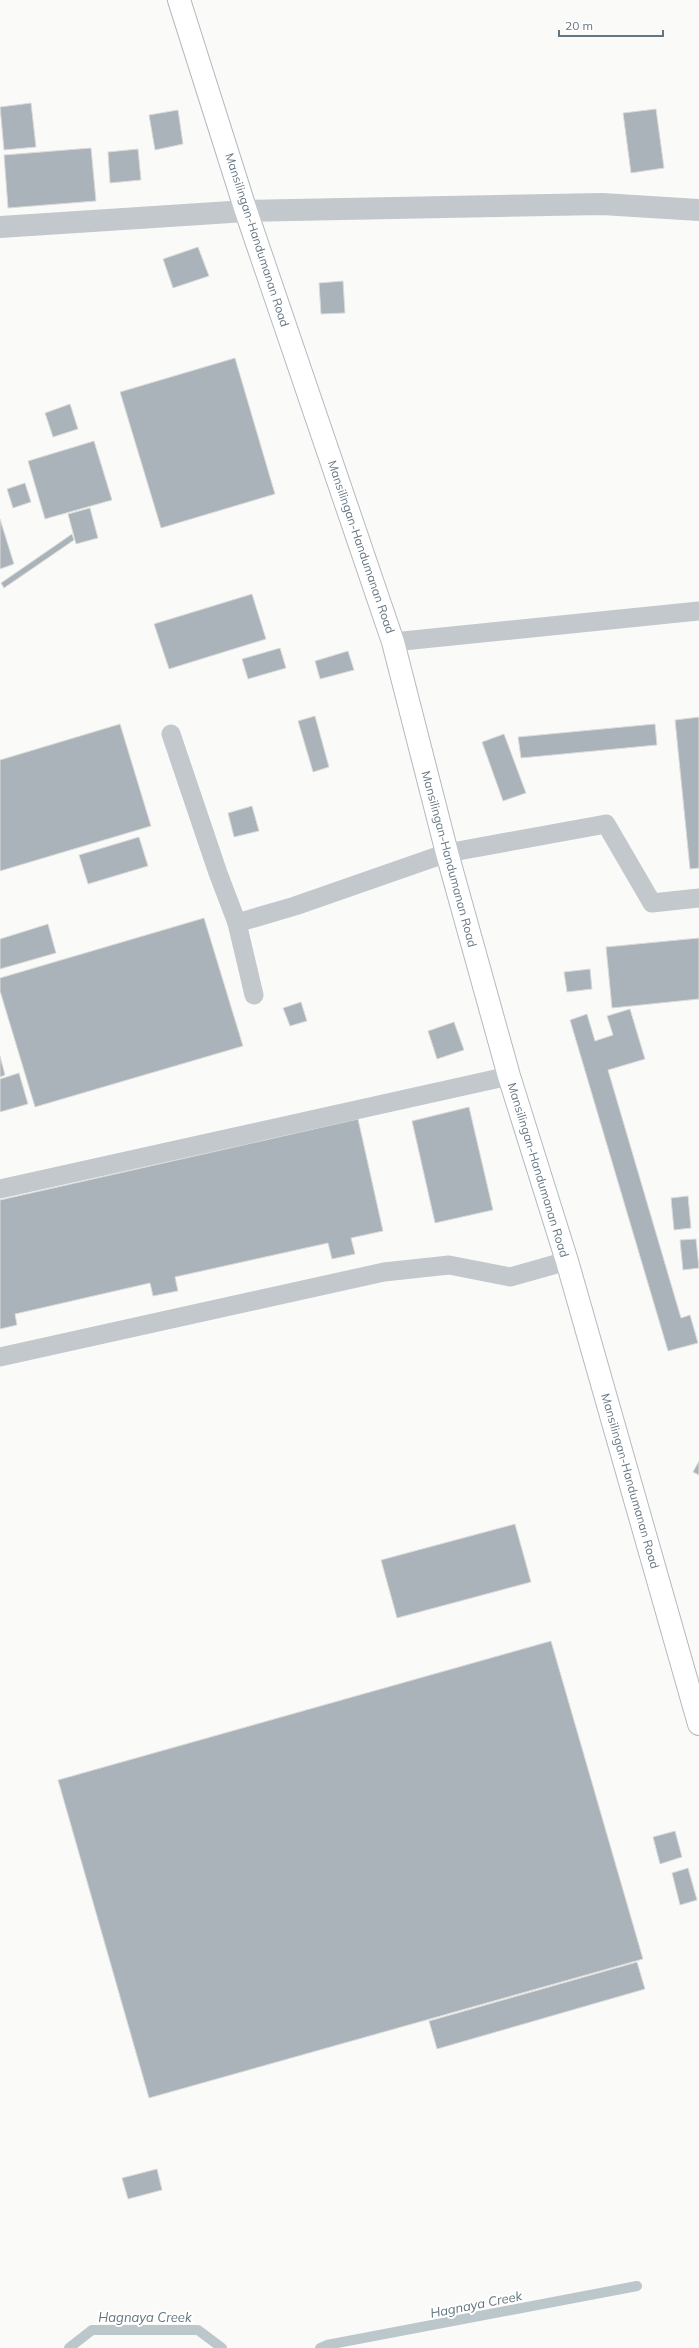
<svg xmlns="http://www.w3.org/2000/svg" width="699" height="2348" font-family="Mulish,sans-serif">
  <rect width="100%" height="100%" fill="#fafaf8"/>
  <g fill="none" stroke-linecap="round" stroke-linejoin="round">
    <g stroke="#bbc7cb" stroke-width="10">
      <path d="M69,2348L92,2330H198L222,2348"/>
      <path d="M320,2348L327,2345L637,2286"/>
    </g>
  </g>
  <g fill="#aab3b9" stroke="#dcdcda">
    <path d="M31,103L36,147L4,150L0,107Z"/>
    <path d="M656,109L664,168L631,173L623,113Z"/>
    <path d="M178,110L183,144L155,150L149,115Z"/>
    <path d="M91,148L96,201L8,208L4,155Z"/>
    <path d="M138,149L141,180L110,183L108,152Z"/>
    <path d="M198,247L209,276L173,288L163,259Z"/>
    <path d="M343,281L345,313L321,314L319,283Z"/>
    <path d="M235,358L275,494L161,528L120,392Z"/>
    <path d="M70,404L78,429L53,437L45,413Z"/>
    <path d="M94,441L112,500L45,519L28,461Z"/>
    <path d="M25,483L31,502L13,508L7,489Z"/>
    <path d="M90,508L98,538L76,544L68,514Z"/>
    <path d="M0,519L14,564L0,569Z"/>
    <path d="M72,534L74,540L4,588L1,583Z"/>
    <path d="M252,594L266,639L169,669L154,624Z"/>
    <path d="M280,648L286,668L248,679L242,659Z"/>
    <path d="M348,651L354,670L320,679L315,661Z"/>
    <path d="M315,716L329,767L313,772L298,721Z"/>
    <path d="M699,717V868L690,869L675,720Z"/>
    <path d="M120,724L151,826L0,871V760Z"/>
    <path d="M655,724L657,745L521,758L518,737Z"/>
    <path d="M504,734L526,793L503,801L482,742Z"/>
    <path d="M252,806L259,831L234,837L228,813Z"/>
    <path d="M139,837L148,866L88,884L79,855Z"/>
    <path d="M204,918L243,1046L35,1107L0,991V978Z"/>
    <path d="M48,924L56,953L0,969V939Z"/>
    <path d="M699,938V999L612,1008L606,947Z"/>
    <path d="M590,969L592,989L567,992L564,972Z"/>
    <path d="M301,1002L307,1021L290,1026L283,1008Z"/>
    <path d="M630,1009L645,1059L608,1070L681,1318L690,1315L698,1343L668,1351L570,1020L587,1014L595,1041L613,1035L607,1016Z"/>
    <path d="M454,1022L464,1050L437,1059L428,1031Z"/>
    <path d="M0,1056L5,1075L0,1077Z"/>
    <path d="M19,1073L28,1104L0,1112V1079Z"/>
    <path d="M469,1107L493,1210L435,1223L412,1121Z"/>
    <path d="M358,1119L383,1231L351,1238L355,1254L332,1259L328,1243L175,1277L178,1291L153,1296L150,1283L15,1314L17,1325L0,1329V1200Z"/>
    <path d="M688,1196L691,1228L674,1230L671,1198Z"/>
    <path d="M696,1239L699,1268L683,1270L680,1240Z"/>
    <path d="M699,1461V1475L693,1472Z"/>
    <path d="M515,1524L531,1582L397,1618L381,1560Z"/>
    <path d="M551,1641L643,1959L149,2098L58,1780Z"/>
    <path d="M675,1831L682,1857L660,1864L653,1837Z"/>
    <path d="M688,1868L697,1900L680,1905L672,1873Z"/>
    <path d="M637,1962L645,1989L437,2049L429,2021Z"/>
    <path d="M157,2169L162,2190L128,2199L122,2178Z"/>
  </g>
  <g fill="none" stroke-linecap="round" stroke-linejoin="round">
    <defs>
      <path id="secondary" d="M179,0L246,211L393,642L447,853L509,1076L567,1261L699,1724"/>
    </defs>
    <use href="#secondary" stroke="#b3babf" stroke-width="24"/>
    <g stroke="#c3c8cc" stroke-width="19">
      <path d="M393,642L699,611"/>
      <path d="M171,734L218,873L237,923L295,906L447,853L606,824L652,903L699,898"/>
      <path d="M237,923L254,995"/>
      <path d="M0,1189L509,1076"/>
      <path d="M0,1357L384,1272L449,1265L510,1277L567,1261"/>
    </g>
    <path stroke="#c3c8cc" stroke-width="22" d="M0,227L246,211L602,204L699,210"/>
    <use href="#secondary" stroke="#fff" stroke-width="22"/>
  </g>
  <g text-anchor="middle" stroke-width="4" stroke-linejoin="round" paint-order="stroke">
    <g font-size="12" fill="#657683" stroke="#fff">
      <text transform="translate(257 240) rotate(72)" y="4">Mansilingan-Handumanan Road</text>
      <text transform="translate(361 547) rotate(71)" y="4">Mansilingan-Handumanan Road</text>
      <text transform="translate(449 859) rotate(75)" y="4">Mansilingan-Handumanan Road</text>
      <text transform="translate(538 1170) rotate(73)" y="4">Mansilingan-Handumanan Road</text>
      <text transform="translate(630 1481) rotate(74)" y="4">Mansilingan-Handumanan Road</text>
    </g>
    <g font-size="13" font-style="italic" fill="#60757c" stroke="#fff">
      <text transform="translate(476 2304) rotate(-11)" y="5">Hagnaya Creek</text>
      <text x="145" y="2322">Hagnaya Creek</text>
    </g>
  </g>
  <path d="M559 30v6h104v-6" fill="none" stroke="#657683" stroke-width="2"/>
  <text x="565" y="30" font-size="12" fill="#657683" stroke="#ffffff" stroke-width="3" paint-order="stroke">20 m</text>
</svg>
